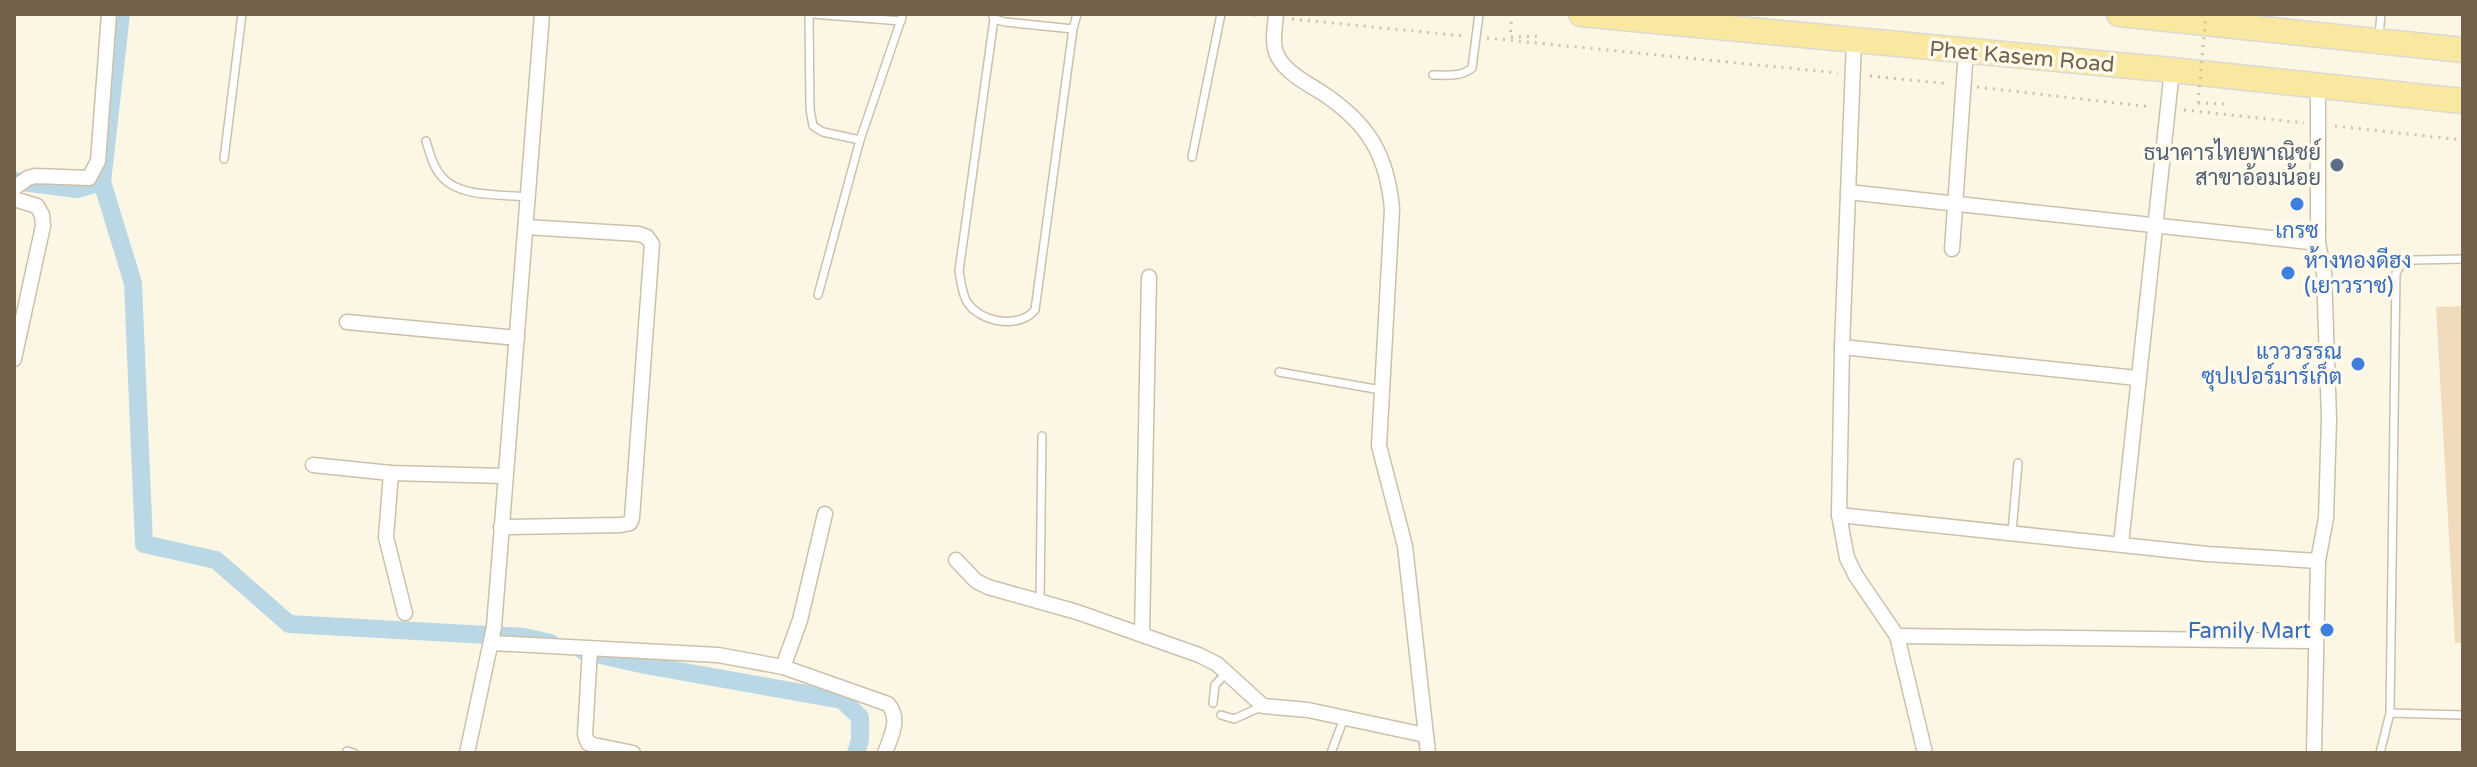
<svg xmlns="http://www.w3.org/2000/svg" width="2477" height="767" font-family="'Varela Round',Sarabun,sans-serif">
  <rect width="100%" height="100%" fill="#fcf7e5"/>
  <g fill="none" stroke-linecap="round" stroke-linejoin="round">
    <g stroke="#bad7e5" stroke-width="18">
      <path d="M121,14L102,182L133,283L144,544L216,560L289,624L524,637L551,643"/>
      <path d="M14,181L77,189L102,182"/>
      <path d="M583,651L645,665L842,700L860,717V740L856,753"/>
    </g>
  </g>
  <path fill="#f1dbbd" d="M2463,306V643H2455L2436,307Z"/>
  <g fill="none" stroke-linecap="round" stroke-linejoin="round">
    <defs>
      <g id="service">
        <path d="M809,14L810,109L813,126L823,132L860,140L903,14"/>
        <path d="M812,14L901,21"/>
        <path d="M992,14L994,19L1005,22L1073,29L1077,14"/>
        <path d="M994,19L959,271C961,281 962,294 967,302C981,323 1019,329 1035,310L1073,29"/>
        <path d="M2379,35L2381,14"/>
        <path d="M1433,75C1447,75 1461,77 1472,68L1479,14"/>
        <path d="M426,141C430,154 433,167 442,177C460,198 502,194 528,197"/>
        <path d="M1192,157L1221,14"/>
        <path d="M224,159L242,14"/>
        <path d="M818,295L860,140"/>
        <path d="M1279,372L1381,390"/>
        <path d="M2012,532L2018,463"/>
        <path d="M1040,602L1042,436"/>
        <path d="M1213,703L1215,685L1226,673"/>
        <path d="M2390,713L2463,715"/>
        <path d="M1221,715L1234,719L1263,706"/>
        <path d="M347,751L354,753"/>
        <path d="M1331,753L1344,718"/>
        <path d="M2380,753L2390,713L2396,273L2402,263L2414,260L2463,259"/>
      </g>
      <g id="minor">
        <path d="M1276,14C1275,28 1271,44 1278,57C1287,73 1306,83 1321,92C1368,123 1387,154 1392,209L1379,446L1405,546L1428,753"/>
        <path d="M1854,40L1842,347L1839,515L1847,558L1856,576L1897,636L1925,753"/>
        <path d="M14,188L28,178L35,176L89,178L98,161L109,14"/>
        <path d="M1848,192L2318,243"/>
        <path d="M14,199L37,206L42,215L43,226L14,359"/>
        <path d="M1952,249L1966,50"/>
        <path d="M347,322L517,338"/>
        <path d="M1842,347L2137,378"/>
        <path d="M313,465L391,473L505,476"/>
        <path d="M391,473L386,537L405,613"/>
        <path d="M1839,515L2207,554L2318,561"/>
        <path d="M501,527L621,525L630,523L632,518L652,244L647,237L639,234L526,227"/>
        <path d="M2121,544L2172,70"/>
        <path d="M956,560L976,581L988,587L1077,612L1199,655L1217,664L1263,706L1308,710L1425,735"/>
        <path d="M1142,634L1149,277"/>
        <path d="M1897,636L2314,641"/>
        <path d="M492,643L718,655L783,667L888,704C901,719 891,736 885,753"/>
        <path d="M590,649L585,735L588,743L594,745L633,753"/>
        <path d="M783,667L800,620L825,514"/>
        <path d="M467,753L494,627L542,14"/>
        <path d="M2314,753L2318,561L2326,518L2329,419L2324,272L2318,243V87"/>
      </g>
      <g id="primary">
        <path d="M1581,14L2172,70L2463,101"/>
        <path d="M2119,14L2463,50"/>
      </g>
    </defs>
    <use href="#service" stroke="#cdc0ab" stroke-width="10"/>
    <use href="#minor" stroke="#cdc0ab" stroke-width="17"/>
    <use href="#primary" stroke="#ded9d4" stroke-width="27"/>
    <g stroke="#d5bfa0" stroke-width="3" stroke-dasharray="2 6" stroke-linecap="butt">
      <path d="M1245,14L1261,16"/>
      <path d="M1512,14L1510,37L1541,36"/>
      <path d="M1292,19L1464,36"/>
      <path d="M1487,38L1838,73"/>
      <path d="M1870,76L1950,84"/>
      <path d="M1977,87L2152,107"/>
      <path d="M2198,103L2225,104"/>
      <path d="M2184,110L2304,123"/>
      <path d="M2335,126L2463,140"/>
    </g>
    <use href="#service" stroke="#fff" stroke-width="7"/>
    <use href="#minor" stroke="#fff" stroke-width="14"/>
    <use href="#primary" stroke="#f9e89f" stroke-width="24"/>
    <path stroke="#d5bfa0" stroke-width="3" stroke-dasharray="2 6" stroke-linecap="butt" d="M2198,103L2206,14"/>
  </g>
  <circle fill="#5c6f8a" stroke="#fffaeb" stroke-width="3" cx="2337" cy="165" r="8"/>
  <g fill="#3f7fe0" stroke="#fffaeb" stroke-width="3">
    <circle cx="2297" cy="204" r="8"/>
    <circle cx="2288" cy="273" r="8"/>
    <circle cx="2358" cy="364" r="8"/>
    <circle cx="2327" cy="630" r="8"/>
  </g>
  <g text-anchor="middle" stroke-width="7" stroke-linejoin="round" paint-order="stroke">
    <g font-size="22" fill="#74614b" stroke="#fffaeb">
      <text transform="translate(2022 56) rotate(5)" y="8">Phet Kasem Road</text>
    </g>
    <g font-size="22" fill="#4e5e75" stroke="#fffaeb" text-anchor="end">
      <text x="2321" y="160">ธนาคารไทยพาณิชย์<tspan x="2321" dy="25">สาขาอ้อมน้อย</tspan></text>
    </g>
    <g font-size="22" fill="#366cbe" stroke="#fffaeb" text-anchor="end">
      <text x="2297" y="238" text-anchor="middle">เกรซ</text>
      <text x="2304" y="268" text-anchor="start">ห้างทองดีฮง<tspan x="2304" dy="25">(เยาวราช)</tspan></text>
      <text x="2342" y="359">แวววรรณ<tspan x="2342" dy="25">ซุปเปอร์มาร์เก็ต</tspan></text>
      <text x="2311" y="638">Family Mart</text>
    </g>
  </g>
  <rect width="2477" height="767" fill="none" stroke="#74614b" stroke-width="32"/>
</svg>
